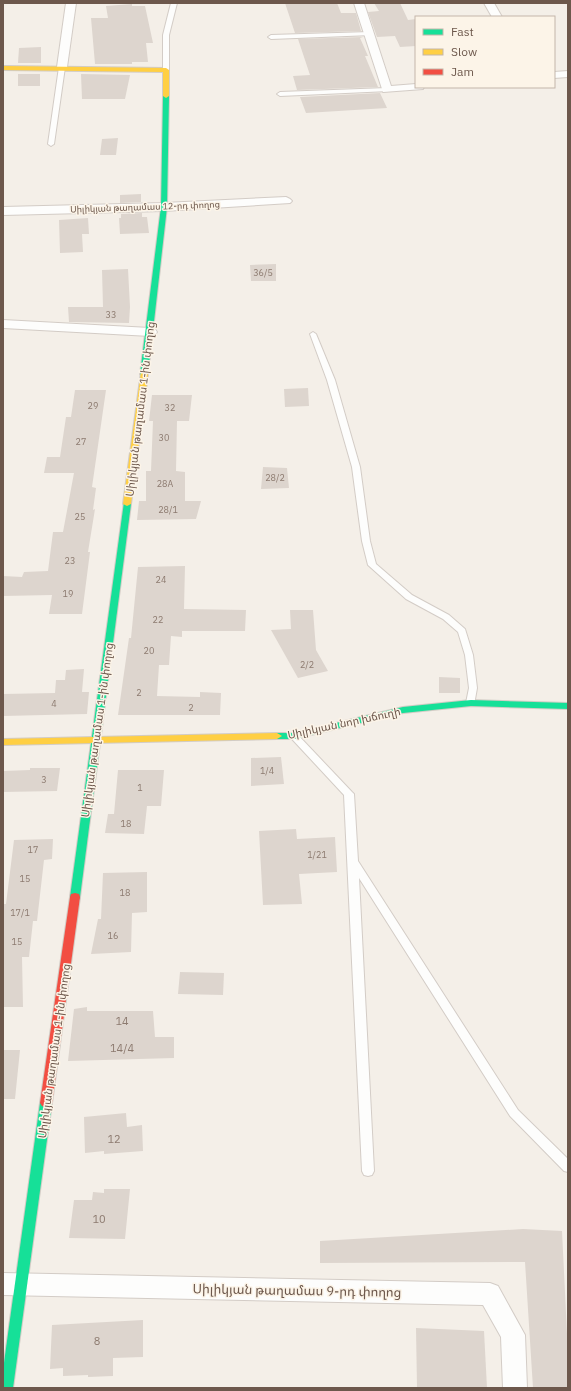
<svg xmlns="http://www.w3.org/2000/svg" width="571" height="1391" font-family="'IBM Plex Sans','Noto Sans Armenian',sans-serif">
  <rect width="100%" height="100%" fill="#f4efe8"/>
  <g fill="#ddd5ce">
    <path d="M285,3H337L341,13H356L361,31L295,33Z"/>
    <path d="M374,3H400L408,20L416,19V46L400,47L395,36L377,37L368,12L379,11Z"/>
    <path d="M132,4V6H145L153,43H146L148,62H132V64H95L91,18H108L106,6Z"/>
    <path d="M363,37L360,38L368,56H365L378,87L297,90L293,76L310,75L298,39Z"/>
    <path d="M41,47V63H18L19,48Z"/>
    <rect x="18" y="74" width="22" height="12"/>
    <path d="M81,74L130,75L125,99H82Z"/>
    <path d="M380,93L387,108L306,113L300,97Z"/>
    <path d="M118,138L116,155H100L102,139Z"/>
    <path d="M141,194V202L120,203V195Z"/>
    <path d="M142,213V217H147L149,233L120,234L119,218H121V214Z"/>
    <path d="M88,218L89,234H82L83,252L60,253L59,220Z"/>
    <path d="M276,264V281H251L250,265Z"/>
    <path d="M128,269L130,307L129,323L69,322L68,307H103L102,270Z"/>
    <path d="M308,388L309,406L285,407L284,389Z"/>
    <path d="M75,390H106L92,487L96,488L93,510L95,509L88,552H90L82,614H49L52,595L3,596V576L22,577L24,572L48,571L53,532H63L74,473H44L47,457H60L66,417H71Z"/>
    <path d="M152,395H192L189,421H177L176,471L185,472V501H201L196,519L137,520L139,501H146V471H151L153,421H149Z"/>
    <path d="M263,467L287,468L289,488L261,489Z"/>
    <path d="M185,566L184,609L246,610L245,631H182V637L171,636L169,665H159L157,696L200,697V692L221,693L220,715H118L129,638H131L138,567Z"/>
    <path d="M290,610H313L316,650L328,671L298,678L271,630L291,629Z"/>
    <path d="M84,669L82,692H89L87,714L3,716V694L55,693L56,680H65L66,670Z"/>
    <path d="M439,677L460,678V693H439Z"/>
    <path d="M281,757L284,784L251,786V758Z"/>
    <path d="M30,768H60L57,791L3,792V771L30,770Z"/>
    <path d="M118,770H164L161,806H147L144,834L105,833L108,814H114Z"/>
    <path d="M296,829L297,839L335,837L337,872L299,874L302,904L263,905L259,831Z"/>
    <path d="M53,839L52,859L44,860L37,921H33L29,957H22L23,1007H3V904H6L14,840Z"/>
    <path d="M147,872V912L132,913L131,952L91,954L98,919H101L103,873Z"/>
    <path d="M180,972L224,973L223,995L178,994Z"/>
    <path d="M87,1007V1011H153L155,1037H174V1058L68,1061L74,1009Z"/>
    <path d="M3,1050H20L15,1099H3Z"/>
    <path d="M126,1113L127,1127L142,1125L143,1151L104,1154V1151L85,1153L84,1117Z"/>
    <path d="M104,1189H130L125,1239L69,1238L74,1200H92L93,1192L104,1193Z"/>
    <path d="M523,1229L562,1231L568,1354V1388H533L525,1262L320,1263V1241Z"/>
    <path d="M143,1320V1357L113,1358V1376L88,1377V1375L63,1376V1368L50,1369L52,1325Z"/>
    <path d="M416,1328L484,1331L487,1388H417Z"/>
  </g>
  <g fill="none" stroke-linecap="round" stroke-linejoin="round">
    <defs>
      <g id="lane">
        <path d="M171,3H177L169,35V70L166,72L163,70V35Z"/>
        <path d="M370,32L373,34L372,35L271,39L268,37L271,35Z"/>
        <path d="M62,65L65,67L54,144L51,146L48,144L59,67Z"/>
        <path d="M387,88L389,89V91L280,96L277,94L280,92Z"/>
        <path d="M313,332L316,334L335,380L360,467L370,541L376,564L412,595L449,615L465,629L473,655L477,688L474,705L471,706L466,703L469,688L465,655L458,632L443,619L406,599L368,565L362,541L352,467L327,380L310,334Z"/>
        <path d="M294,733L297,734L352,792L354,794L358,861L518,1110L568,1159V1172L564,1171L510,1116L359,878L374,1171L372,1175L368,1176L364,1175L362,1171L344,795L291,738L289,736Z"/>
      </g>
      <g id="street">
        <path d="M66,3H76L67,67L62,70L57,67Z"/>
        <path d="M354,3H364L391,86L416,84V87H424L423,89L383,92Z"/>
        <path d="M484,3H494L502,17H492Z"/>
        <path d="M568,71V77L554,78V72Z"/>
        <path d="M286,197L290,199L292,201L290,203L164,211L3,215V207L164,203Z"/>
        <path d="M3,320L150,328L155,329L157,332L155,335L150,336L3,328Z"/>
        <path d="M3,1273L490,1283L498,1286L525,1335L527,1388H503L501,1337L483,1305L3,1295Z"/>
      </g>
      <g id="fast">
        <path d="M166,94L169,96L167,207L148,374L144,376L140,374L161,207L163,96Z"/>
        <path d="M124,502H127L131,504L80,897L79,900H71L70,897Z"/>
        <path d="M471,700L568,703V709L471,706L403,713L294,739H277L272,736L277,733H294L403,707Z"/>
        <path d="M46,1098L50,1100L52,1103L13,1388H3V1370L40,1103L42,1100Z"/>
      </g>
      <g id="slow">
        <path d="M3,66L166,68L169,70V96L166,98L163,96V72L3,70Z"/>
        <path d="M141,372H144L148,374L131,504L127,506L123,504Z"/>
        <path d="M277,733L282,736L277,739L3,745V739Z"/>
      </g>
      <path id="jam" d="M75,893L79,894L80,897L52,1103L50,1106L46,1108L42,1106L40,1103L70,897L71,894Z"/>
    </defs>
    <use href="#lane" stroke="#d3ccc6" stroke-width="2"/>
    <use href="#street" stroke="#d3ccc6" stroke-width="2"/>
    <use href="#fast" stroke="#d2ccc5" stroke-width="2"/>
    <use href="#slow" stroke="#d2ccc5" stroke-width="2"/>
    <use href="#jam" stroke="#d2ccc5" stroke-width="2"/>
    <use href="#lane" fill="#fdfdfc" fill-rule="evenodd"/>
    <use href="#street" fill="#fdfdfc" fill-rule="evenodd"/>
    <use href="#fast" fill="#16e098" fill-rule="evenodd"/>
    <use href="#slow" fill="#ffcf43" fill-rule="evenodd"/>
    <use href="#jam" fill="#f24e42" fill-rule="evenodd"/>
  </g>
  <g text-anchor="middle" stroke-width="3" stroke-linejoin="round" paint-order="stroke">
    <g font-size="9" fill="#6d584c" stroke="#fcf4e8">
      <text transform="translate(145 207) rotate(-2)" y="3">Սիլիկյան թաղամաս 12-րդ փողոց</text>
    </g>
    <g font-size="9" fill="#8c7a6f">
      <text x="263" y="276">36/5</text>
      <text x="111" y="318">33</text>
      <text x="93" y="409">29</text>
      <text x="170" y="411">32</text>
      <text x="164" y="441">30</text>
      <text x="81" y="445">27</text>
      <text x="275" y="481">28/2</text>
      <text x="165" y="487">28А</text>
      <text x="168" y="513">28/1</text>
      <text x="80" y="520">25</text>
      <text x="70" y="564">23</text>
      <text x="161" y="583">24</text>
      <text x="68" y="597">19</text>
      <text x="158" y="623">22</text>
      <text x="149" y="654">20</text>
      <text x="307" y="668">2/2</text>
      <text x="139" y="696">2</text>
      <text x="54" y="707">4</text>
      <text x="191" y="711">2</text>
      <text x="267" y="774">1/4</text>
      <text x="44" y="783">3</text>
      <text x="140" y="791">1</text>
      <text x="126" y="827">18</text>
      <text x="33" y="853">17</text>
      <text x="317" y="858">1/21</text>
      <text x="25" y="882">15</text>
      <text x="125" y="896">18</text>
      <text x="20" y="916">17/1</text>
      <text x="113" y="939">16</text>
      <text x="17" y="945">15</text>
    </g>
    <g font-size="11" fill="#6d584c" stroke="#fcf4e8">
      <text transform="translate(140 409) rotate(-83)" y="4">Սիլիկյան թաղամաս 1-ին փողոց</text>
      <text transform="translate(344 723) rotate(-12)" y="4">Սիլիկյան նոր խճուղի</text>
      <text transform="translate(97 730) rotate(-82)" y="4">Սիլիկյան թաղամաս 1-ին փողոց</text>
      <text transform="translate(54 1051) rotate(-82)" y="4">Սիլիկյան թաղամաս 1-ին փողոց</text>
    </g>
    <g font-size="11" fill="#8c7a6f">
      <text x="122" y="1025">14</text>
      <text x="122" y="1052">14/4</text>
      <text x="114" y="1143">12</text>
      <text x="99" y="1223">10</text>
      <text x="97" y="1345">8</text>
    </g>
    <g font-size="13" fill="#6d584c" stroke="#fcf4e8">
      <text transform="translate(297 1290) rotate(1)" y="5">Սիլիկյան թաղամաս 9-րդ փողոց</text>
    </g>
  </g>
  <rect width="571" height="1391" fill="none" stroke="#6d584c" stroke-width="8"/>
  <rect x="415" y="16" width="140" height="72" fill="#fcf4e8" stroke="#c3b6aa"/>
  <rect x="423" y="29" width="20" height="6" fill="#16e098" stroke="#c3b6aa"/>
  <text x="451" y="36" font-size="12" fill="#6d584c">Fast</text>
  <rect x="423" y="49" width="20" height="6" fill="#ffcf43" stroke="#c3b6aa"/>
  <text x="451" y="56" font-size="12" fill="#6d584c">Slow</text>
  <rect x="423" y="69" width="20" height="6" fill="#f24e42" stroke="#c3b6aa"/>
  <text x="451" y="76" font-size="12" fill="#6d584c">Jam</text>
</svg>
